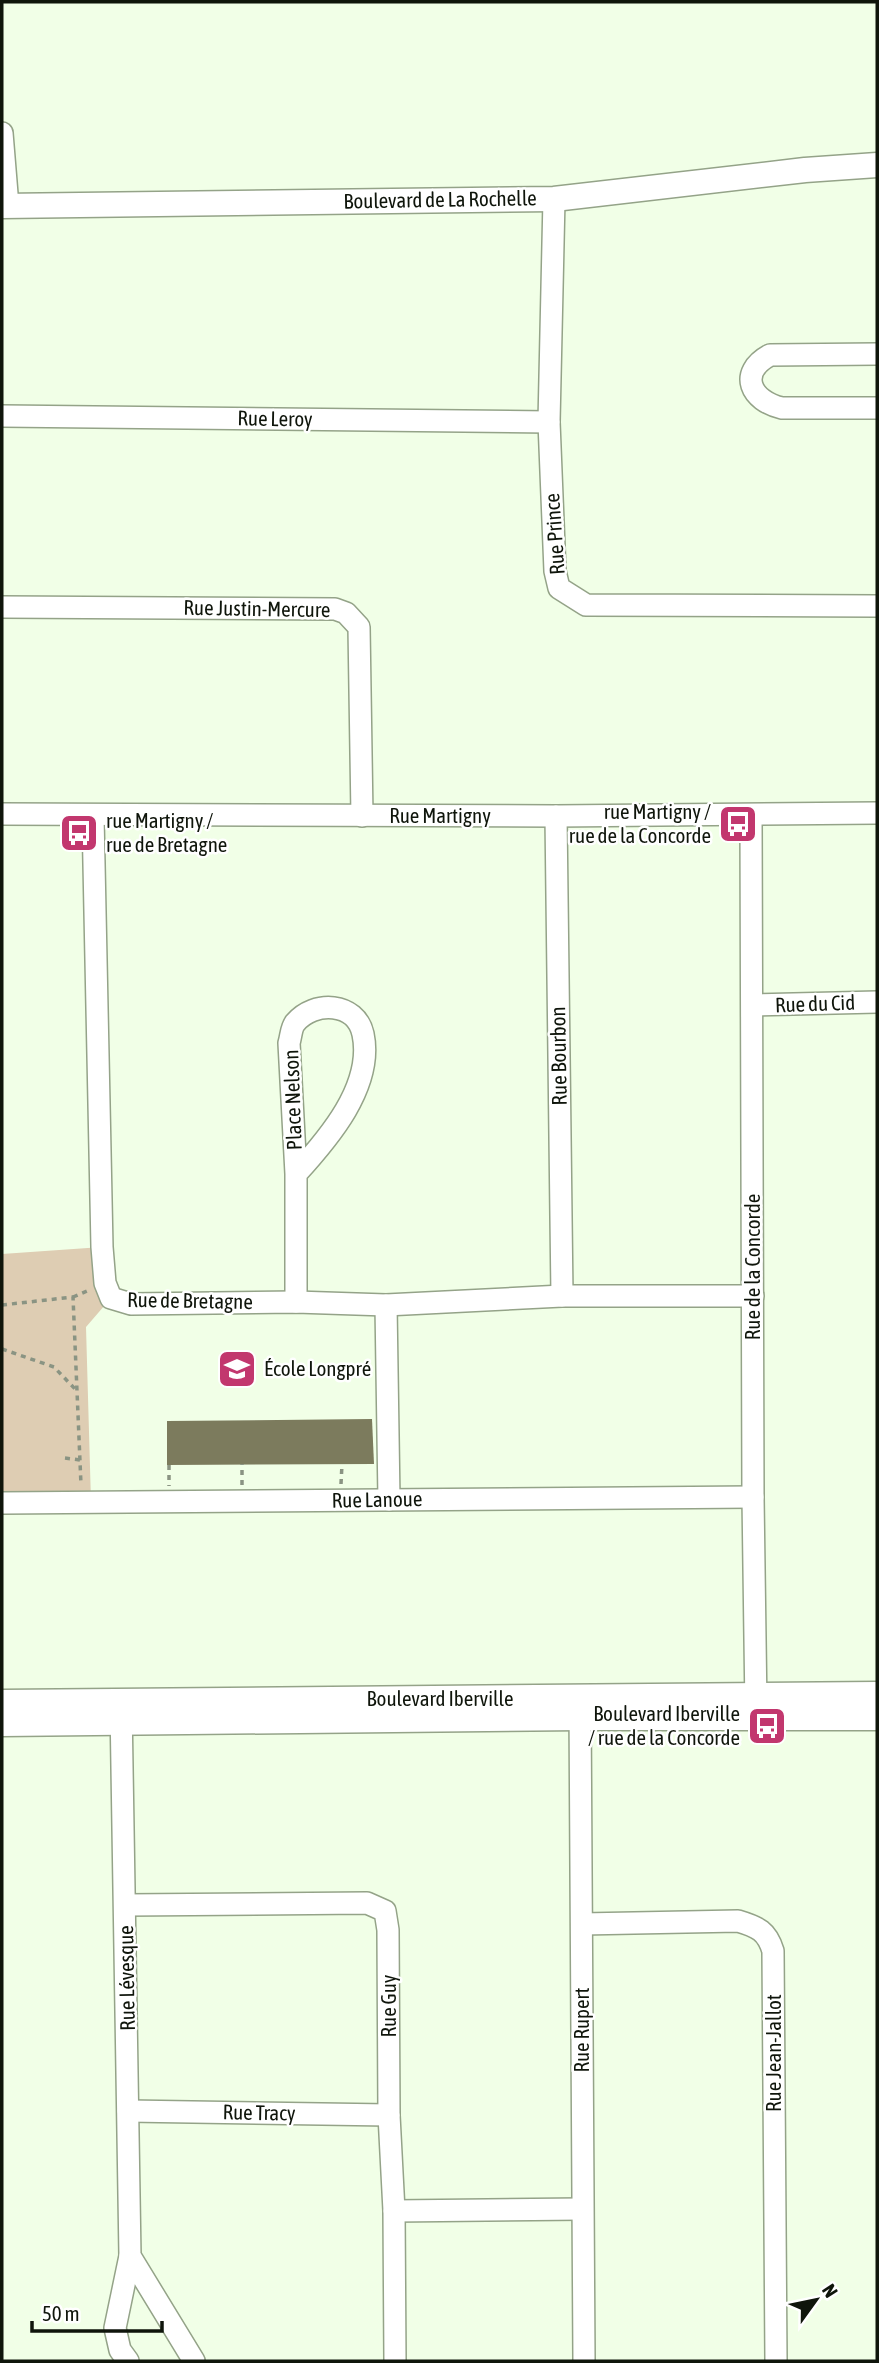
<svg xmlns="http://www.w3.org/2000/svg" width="879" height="2363" font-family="'Asap Condensed',sans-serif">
  <rect width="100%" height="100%" fill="#f1ffe7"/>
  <path fill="#decdb3" d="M102,1247L111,1298L86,1327L91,1502L2,1503V1254Z"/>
  <path fill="#7c7b5d" d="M372,1419L374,1464L167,1465V1421Z"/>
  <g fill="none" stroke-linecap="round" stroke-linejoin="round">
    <defs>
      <g id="minor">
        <path d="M2,133L8,206"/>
        <path d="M554,199L549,422L555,571L559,588L586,605L877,606"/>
        <path d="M877,354L770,355C737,373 751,401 782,408H877"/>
        <path d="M2,416L549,422"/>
        <path d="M2,607L335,609L346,613L359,627L362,816"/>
        <path d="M2,814L556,816L877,813"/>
        <path d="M93,816L102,1247L105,1283L111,1298L131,1304L296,1302L386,1305L562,1296H753"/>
        <path d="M556,816L562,1296"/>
        <path d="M751,816L753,1497L756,1709"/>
        <path d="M753,1005L877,1002"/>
        <path d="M296,1174C328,1139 374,1086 363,1034C356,1002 314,1000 295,1023C291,1028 291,1037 289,1043L296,1174V1302"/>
        <path d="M386,1305L389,1500"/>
        <path d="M2,1503L753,1497"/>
        <path d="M580,1704L584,2361"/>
        <path d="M121,1706L130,2256L194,2361"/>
        <path d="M126,1905L367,1903L385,1911L388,1930L389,2115L394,2211L395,2361"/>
        <path d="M582,1924L738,1921C758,1927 767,1931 773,1951L776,2361"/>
        <path d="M128,2111L389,2115"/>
        <path d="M394,2211L582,2209"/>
        <path d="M128,2361L120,2350L115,2328L130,2256"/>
      </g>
      <g id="tertiary">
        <path d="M2,206L554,199L805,170L877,165"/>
        <path d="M2,1702L877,1694"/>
        <path d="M2,1724L580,1718H877"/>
      </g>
    </defs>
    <use href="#minor" stroke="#94a388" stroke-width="24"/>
    <use href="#tertiary" stroke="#94a388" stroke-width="27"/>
    <g stroke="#8a9483" stroke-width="3.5" stroke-dasharray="5 5" stroke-linecap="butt">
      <path d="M73,1297L87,1291"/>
      <path d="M2,1305L73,1297L81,1485"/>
      <path d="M2,1349L54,1367L77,1391"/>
      <path d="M65,1458L80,1460"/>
      <path d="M169,1465V1486"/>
      <path d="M341,1484L342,1464"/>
      <path d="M242,1485V1464"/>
    </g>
    <use href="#minor" stroke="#fff" stroke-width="21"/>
    <use href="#tertiary" stroke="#fff" stroke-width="24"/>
  </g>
  <defs>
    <symbol id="bus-square" viewBox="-11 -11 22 22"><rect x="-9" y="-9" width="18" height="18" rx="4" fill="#c2376e" stroke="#fff"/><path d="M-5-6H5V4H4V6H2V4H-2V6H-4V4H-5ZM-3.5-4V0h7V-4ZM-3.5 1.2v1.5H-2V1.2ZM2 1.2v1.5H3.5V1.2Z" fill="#fff"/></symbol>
    <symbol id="school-square" viewBox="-11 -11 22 22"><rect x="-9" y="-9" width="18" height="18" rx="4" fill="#c2376e" stroke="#fff"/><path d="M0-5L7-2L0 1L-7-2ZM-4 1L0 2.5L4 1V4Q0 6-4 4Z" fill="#fff"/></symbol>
  </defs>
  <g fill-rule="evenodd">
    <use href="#bus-square" x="716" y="802" width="44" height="44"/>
    <use href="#bus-square" x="57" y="811" width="44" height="44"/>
    <use href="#school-square" x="215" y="1347" width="44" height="44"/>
    <use href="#bus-square" x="745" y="1704" width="44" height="44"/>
  </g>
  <g text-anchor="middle" stroke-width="5" stroke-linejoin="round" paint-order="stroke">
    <g font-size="21" fill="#0f150b" stroke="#fff">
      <text transform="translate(440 200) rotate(-1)" y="7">Boulevard de La Rochelle</text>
      <text transform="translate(275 419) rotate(1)" y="7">Rue Leroy</text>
      <text transform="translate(555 534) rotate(-94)" y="7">Rue Prince</text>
      <text transform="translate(257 609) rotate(1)" y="7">Rue Justin-Mercure</text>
      <text x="440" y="823">Rue Martigny</text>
      <text transform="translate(815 1004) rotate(-2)" y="7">Rue du Cid</text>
      <text transform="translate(559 1056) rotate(-91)" y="7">Rue Bourbon</text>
      <text transform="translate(293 1100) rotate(-92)" y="7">Place Nelson</text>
      <text transform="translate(753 1267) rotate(-90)" y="7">Rue de la Concorde</text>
      <text transform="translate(190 1301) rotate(1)" y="7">Rue de Bretagne</text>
      <text transform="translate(377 1500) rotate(-1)" y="7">Rue Lanoue</text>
      <text x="440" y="1706">Boulevard Iberville</text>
      <text transform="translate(127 1978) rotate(-91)" y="7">Rue Lévesque</text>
      <text transform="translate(389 2006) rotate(-90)" y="7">Rue Guy</text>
      <text transform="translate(582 2030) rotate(-90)" y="7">Rue Rupert</text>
      <text transform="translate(774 2053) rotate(-90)" y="7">Rue Jean-Jallot</text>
      <text transform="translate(259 2113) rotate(1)" y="7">Rue Tracy</text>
    </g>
    <g font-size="21" fill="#0f150b" stroke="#fff" text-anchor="end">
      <text x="711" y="819">rue Martigny /<tspan x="711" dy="24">rue de la Concorde</tspan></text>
      <text x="106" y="828" text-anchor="start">rue Martigny /<tspan x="106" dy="24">rue de Bretagne</tspan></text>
      <text x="264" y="1376" text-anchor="start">École Longpré</text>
      <text x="740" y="1721">Boulevard Iberville<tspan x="740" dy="24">/ rue de la Concorde</tspan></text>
    </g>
  </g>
  <rect width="879" height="2363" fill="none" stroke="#0f150b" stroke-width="7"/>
  <g transform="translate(816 2300) rotate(57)" stroke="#ffffff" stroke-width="5" paint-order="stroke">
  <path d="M0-5L12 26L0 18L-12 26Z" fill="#0f150b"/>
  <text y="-10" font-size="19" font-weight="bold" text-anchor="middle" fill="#0f150b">N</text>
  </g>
  <path d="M32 2321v10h130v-10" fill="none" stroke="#0f150b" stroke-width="3.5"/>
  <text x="42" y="2321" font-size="21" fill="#0f150b" stroke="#ffffff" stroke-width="5" paint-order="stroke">50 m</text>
</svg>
